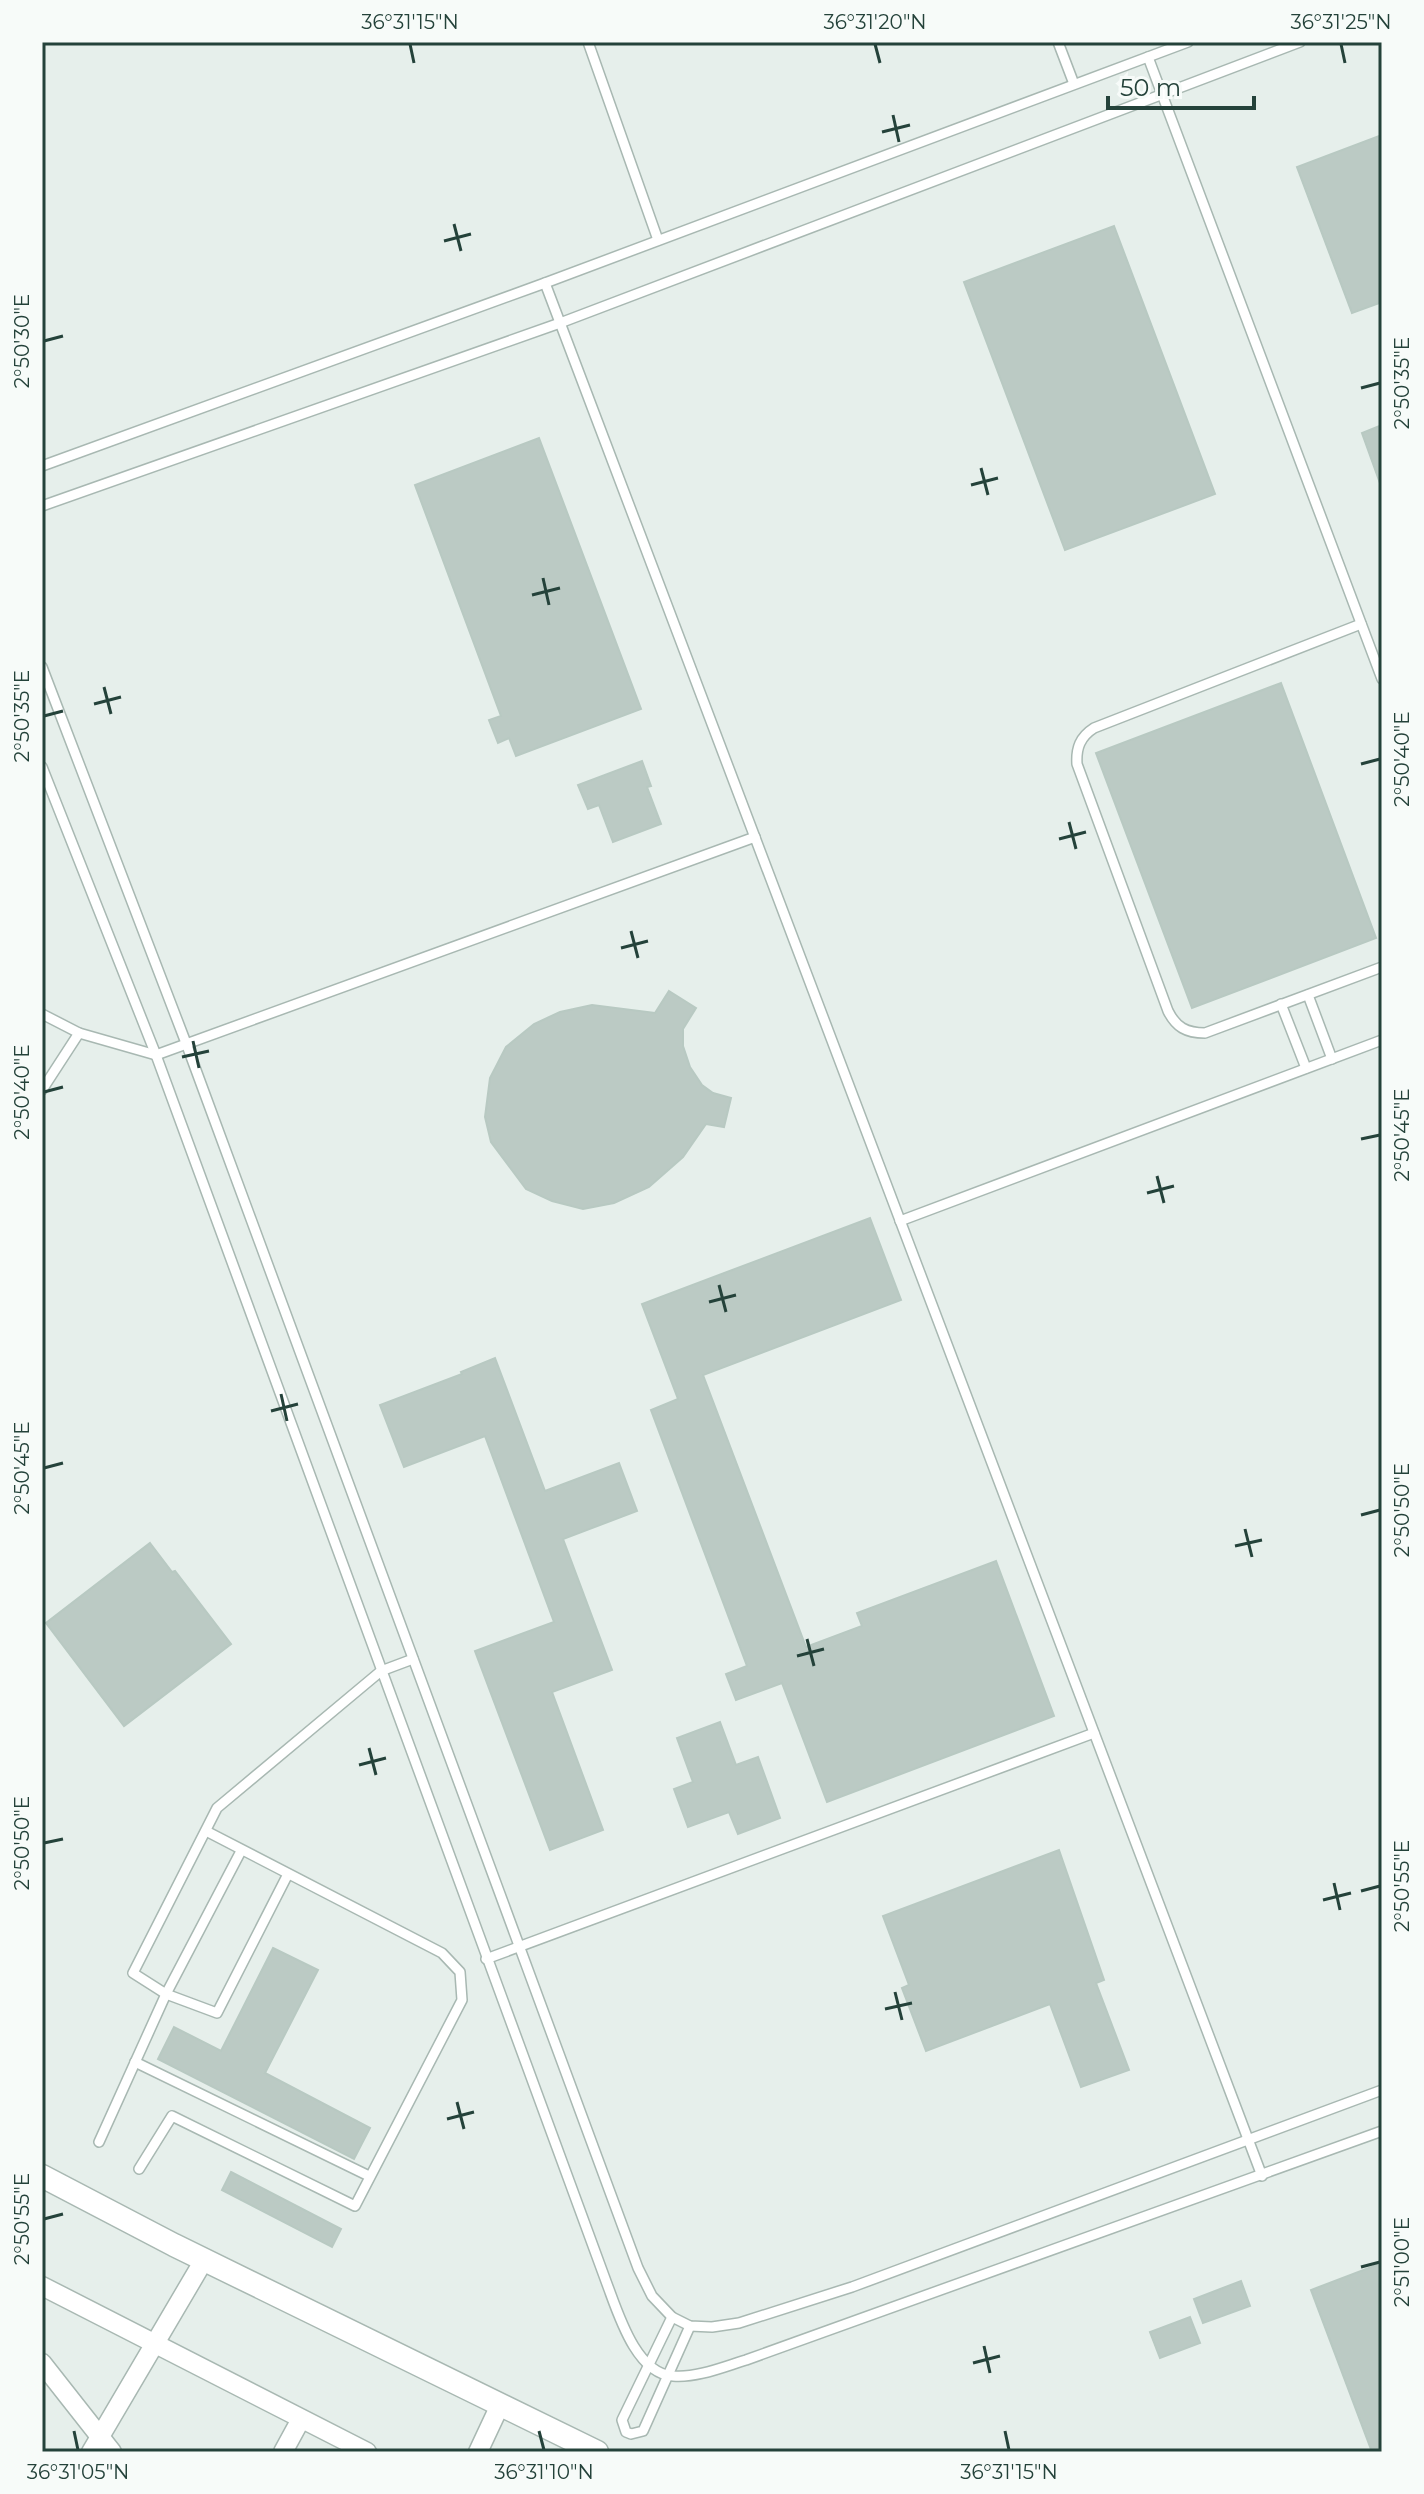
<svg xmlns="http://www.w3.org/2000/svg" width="1424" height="2494" font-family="Montserrat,sans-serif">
  <rect width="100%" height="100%" fill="#e6efeb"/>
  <g fill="#bbcac4" stroke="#b8c9c2" stroke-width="2">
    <path d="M1382,135V302L1352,313L1297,167Z"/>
    <path d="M1114,226L1215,494L1065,550L964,282Z"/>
    <path d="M1382,425V482L1380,483L1362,433Z"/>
    <path d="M539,438L641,709L516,756L509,738L498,743L489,720L501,716L415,485Z"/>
    <path d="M1281,683L1376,938L1192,1008L1096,753Z"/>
    <path d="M642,761L651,786L647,787L661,824L613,842L599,805L588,809L578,785Z"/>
    <path d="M669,991L696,1008L683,1029V1046L690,1067L702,1085L713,1093L731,1098L724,1127L706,1124L683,1157L649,1187L614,1203L583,1209L552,1201L526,1189L491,1142L485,1117L490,1078L506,1047L534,1024L560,1012L592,1005L655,1013Z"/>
    <path d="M870,1218L901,1300L703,1375L806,1647L862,1626L857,1613L996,1561L1054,1716L827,1802L782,1683L736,1700L726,1674L747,1666L651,1410L678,1399L642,1304Z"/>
    <path d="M495,1358L545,1491L619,1463L637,1511L563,1539L612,1670L552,1692L603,1830L550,1850L475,1651L554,1622L485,1436L404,1467L380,1405L462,1374L461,1372Z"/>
    <path d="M150,1543L172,1572L175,1571L231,1644L124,1726L46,1623Z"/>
    <path d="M720,1722L736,1765L758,1757L780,1818L738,1834L729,1812L688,1827L674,1789L693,1782L677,1738Z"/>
    <path d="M1059,1850L1104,1980L1096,1983L1129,2070L1081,2087L1050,2004L926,2051L902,1988L909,1985L883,1916Z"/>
    <path d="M273,1948L318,1970L265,2073L370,2128L354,2159L158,2059L174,2027L221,2051Z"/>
    <path d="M231,2172L341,2229L332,2247L222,2190Z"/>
    <path d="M1382,2263V2452H1372L1311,2290Z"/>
    <path d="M1241,2281L1250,2306L1203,2323L1194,2299Z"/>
    <path d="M1190,2317L1200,2343L1160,2358L1150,2332Z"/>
  </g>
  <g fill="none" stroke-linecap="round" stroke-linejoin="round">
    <defs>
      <g id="service">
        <path d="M588,42L658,240"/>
        <path d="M1058,42L1074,84"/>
        <path d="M1148,57L1382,679"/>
        <path d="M545,283L1262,2176"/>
        <path d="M42,466L545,283L1188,42"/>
        <path d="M42,506L560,323L1300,42"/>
        <path d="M1361,624L1094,728C1080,737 1076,748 1077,764L1168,1011C1176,1027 1186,1033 1205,1033L1382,967"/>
        <path d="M42,667L186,1043L638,2268L652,2296L672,2317L690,2326L712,2327L739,2323L852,2287L1382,2090"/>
        <path d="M42,767L156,1055L607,2284C618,2313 636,2374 673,2376C697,2378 723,2367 746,2360L1382,2131"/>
        <path d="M1308,995L1332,1059"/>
        <path d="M1281,1004L1306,1068"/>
        <path d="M42,1014L79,1033L156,1055L755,837"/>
        <path d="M42,1090L79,1033"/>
        <path d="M900,1221L1382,1040"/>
        <path d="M288,1874L217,2013L166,1994L133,1973L217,1808L381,1671L413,1659"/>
        <path d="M486,1959L1094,1733"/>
        <path d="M135,2062L369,2176"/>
        <path d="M99,2142L166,1994L241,1851"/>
        <path d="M139,2169L172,2116L355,2206L462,2000L460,1972L442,1953L206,1831"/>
        <path d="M672,2317L622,2420L626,2432L631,2434L643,2431L690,2326"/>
      </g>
      <g id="minor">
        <path d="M42,2286L367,2452"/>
        <path d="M42,2363L112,2452"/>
        <path d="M91,2452L204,2260"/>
        <path d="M283,2452L301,2419"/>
        <path d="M478,2452L500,2405"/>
      </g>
      <path id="tertiary" d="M42,2176L174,2245L597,2452"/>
    </defs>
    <use href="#service" stroke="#a8b8b2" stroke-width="12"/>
    <use href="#minor" stroke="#a8b8b2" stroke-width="21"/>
    <use href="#tertiary" stroke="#a8b8b2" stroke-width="25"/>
    <use href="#service" stroke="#fff" stroke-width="9"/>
    <use href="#minor" stroke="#fff" stroke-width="18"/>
    <use href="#tertiary" stroke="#fff" stroke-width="22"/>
  </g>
  <path fill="none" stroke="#24423a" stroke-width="3" d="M410,44L414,63M875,44L880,63M1341,44L1345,63M893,115L899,142M882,132L910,125M454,224L461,251M444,241L471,234M44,341L63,336M1361,388L1380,383M981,468L988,495M971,485L998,478M543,578L549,605M532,595L560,588M104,687L111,714M94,704L121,697M44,716L63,711M1361,764L1380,759M1069,822L1076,849M1059,839L1086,832M631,931L638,958M621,948L648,941M193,1041L199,1068M182,1057L209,1051M44,1092L63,1087M1361,1139L1380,1135M1157,1176L1164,1203M1147,1193L1174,1186M719,1285L726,1312M709,1302L736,1295M281,1394L287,1421M271,1411L298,1404M44,1468L63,1463M1361,1515L1380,1510M1245,1529L1252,1557M1235,1546L1262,1540M807,1639L814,1666M797,1656L824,1649M369,1748L376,1775M359,1765L386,1758M44,1843L63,1839M1334,1883L1340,1910M1361,1891L1380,1886M1323,1900L1351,1893M895,1992L902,2020M885,2009L912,2003M457,2102L464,2129M447,2119L474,2112M44,2219L63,2214M1361,2267L1380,2262M984,2346L990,2373M973,2363L1000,2356M74,2431L78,2450M539,2431L544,2450M1005,2431L1009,2450"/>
  <rect width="1424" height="2494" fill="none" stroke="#f7fbf9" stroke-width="88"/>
  <path d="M1108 96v12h146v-12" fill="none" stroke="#24423a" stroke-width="4"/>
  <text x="1120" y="96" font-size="24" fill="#24423a" stroke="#f7fbf9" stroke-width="6" paint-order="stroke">50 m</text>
  <rect x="44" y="44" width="1336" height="2406" fill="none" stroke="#24423a" stroke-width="3"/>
  <g font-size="20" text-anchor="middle" fill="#24423a">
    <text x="410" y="29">36°31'15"N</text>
    <text x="875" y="29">36°31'20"N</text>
    <text x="1341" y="29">36°31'25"N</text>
    <text transform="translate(22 341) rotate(-90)" y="7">2°50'30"E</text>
    <text transform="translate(1402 383) rotate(-90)" y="7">2°50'35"E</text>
    <text transform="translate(22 716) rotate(-90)" y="7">2°50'35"E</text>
    <text transform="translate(1402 759) rotate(-90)" y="7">2°50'40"E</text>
    <text transform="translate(22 1092) rotate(-90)" y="7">2°50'40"E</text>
    <text transform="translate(1402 1135) rotate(-90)" y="7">2°50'45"E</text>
    <text transform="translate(22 1468) rotate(-90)" y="7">2°50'45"E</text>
    <text transform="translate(1402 1510) rotate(-90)" y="7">2°50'50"E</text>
    <text transform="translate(22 1843) rotate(-90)" y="7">2°50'50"E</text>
    <text transform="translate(1402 1886) rotate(-90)" y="7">2°50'55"E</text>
    <text transform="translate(22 2219) rotate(-90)" y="7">2°50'55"E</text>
    <text transform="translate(1402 2262) rotate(-90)" y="7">2°51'00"E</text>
    <text x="78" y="2479">36°31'05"N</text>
    <text x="544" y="2479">36°31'10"N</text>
    <text x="1009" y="2479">36°31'15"N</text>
  </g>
</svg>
